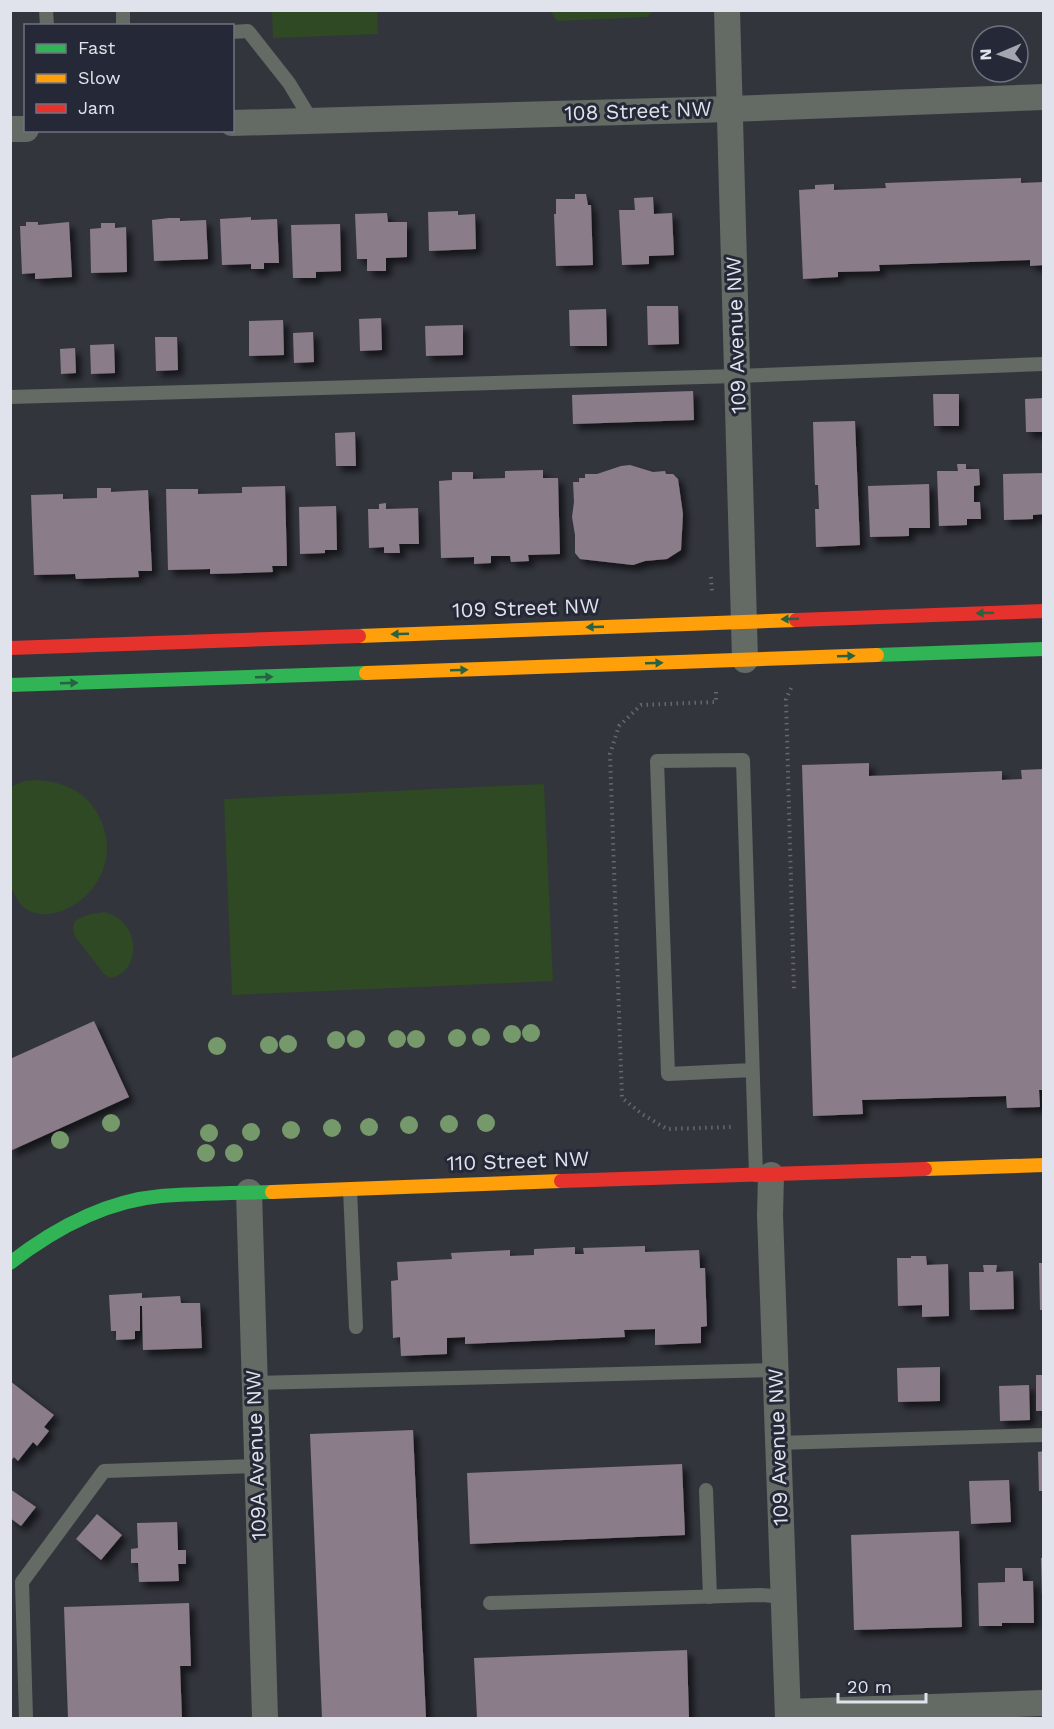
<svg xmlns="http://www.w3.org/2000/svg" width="1054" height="1729" font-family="'Work Sans',sans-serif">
  <defs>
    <filter id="shadow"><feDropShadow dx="5.5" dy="5.5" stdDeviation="3" flood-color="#0009"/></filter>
  </defs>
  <rect width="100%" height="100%" fill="#33353d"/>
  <g fill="#2e4923">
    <path d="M272,11H377L378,34L273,38Z"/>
    <path d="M550,11H653L647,17L557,21Z"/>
    <path d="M38,780C61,782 84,790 96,811C140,885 39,945 16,897C14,893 11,888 10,884C9,876 10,865 10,856C10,833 10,810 11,787L24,781Z"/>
    <path d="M544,784L553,981L232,995L224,799Z"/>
    <path d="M104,912C142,921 142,972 110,978L104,974L74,935L73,927L75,921L87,915Z"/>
  </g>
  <g fill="#8a7c88" filter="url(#shadow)">
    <path d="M1021,178V183L1044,182V265L1030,266V260L879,265L880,271L838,272V277L803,279L799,190L815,189V185L834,184V190L886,188L885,183Z"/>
    <path d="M575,194H586L588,205H591L593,265L556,266L554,214H556V199H575Z"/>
    <path d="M653,197L654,214L672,213L674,255L649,256V264L622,265L619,210H635L634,198Z"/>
    <path d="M458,211V215L475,214L476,249L429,251L428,212Z"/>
    <path d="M387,213L388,222H407V257L386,258V271H367V259H357L355,214Z"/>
    <path d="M251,217V220L277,219L279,263H264V269H251V264L222,265L220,219Z"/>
    <path d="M169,218H180V221L206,220L208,259L154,261L152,220Z"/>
    <path d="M26,222H38V225L69,222L72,277L35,279V273L22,274L20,226H26Z"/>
    <path d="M101,223H115V228L126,227L127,272L91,273L90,229L101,228Z"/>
    <path d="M340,224L341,271L316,272V278H293L291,225Z"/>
    <path d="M647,306H678L679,344L648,345Z"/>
    <path d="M606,309L607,346H570L569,310Z"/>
    <path d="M381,318L382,350L360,351L359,319Z"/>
    <path d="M283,320L284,355L249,356V321Z"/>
    <path d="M463,325V355L426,356L425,326Z"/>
    <path d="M313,332L314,362L294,363L293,333Z"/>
    <path d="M155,337H177L178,370L156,371Z"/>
    <path d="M114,344L115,373L91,374L90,345Z"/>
    <path d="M75,348L76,373L61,374L60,349Z"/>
    <path d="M693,391L694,420L573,424L572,395Z"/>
    <path d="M933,394H959V426H934Z"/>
    <path d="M1044,398V432H1026L1025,399Z"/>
    <path d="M855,421L860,545L816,547L815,509H819L818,485H815L813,422Z"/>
    <path d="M355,432L356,466H336L335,433Z"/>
    <path d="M957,464H966V469H979L980,485L974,486V502H980L981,519H967V525L939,526L937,471H958Z"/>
    <path d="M630,465L653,472L665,471L666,474H673L678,479L683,514L681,550L667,559L645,561L633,565L580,559L575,553V535L572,517L574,502L573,482H579V478H585V474H597L621,466Z"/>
    <path d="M543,470V478H558L560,554L528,555L529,561L511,562L510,556H491V563L474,564V557L441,558L439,481L452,480V472H473V479L505,478V471Z"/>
    <path d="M1044,473V514L1033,515V519L1004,520L1003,474Z"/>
    <path d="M929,484L930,528H909V536L870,537L868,486Z"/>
    <path d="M285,486L287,566H272L273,572L210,574V569L168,570L166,489H198V494L242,493V487Z"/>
    <path d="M97,488H111V492L148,490L152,571H138L139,577L76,579L75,574L34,575L31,495L63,494V499L97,498Z"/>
    <path d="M386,503V509L418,508L419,544H399L400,553H384V547L369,548L368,509H379V504Z"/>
    <path d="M336,506L337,550H325V553L300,554L299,507Z"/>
    <path d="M869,763V776L1002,771V780L1022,779L1021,770L1044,769V1090H1039L1040,1107L1007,1108L1006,1096L862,1100L863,1114L813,1116L802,765Z"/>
    <path d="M94,1021L129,1097L10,1151V1059Z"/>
    <path d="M645,1246V1252L699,1250L700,1268H705L707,1326L701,1327V1343L655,1345V1329L624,1330L625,1337L465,1344V1337L447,1338V1354L401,1356L400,1337L393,1338L391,1281L398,1280L397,1262L452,1259L451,1253L510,1250V1256L534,1255V1249L575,1247V1254H584L583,1248Z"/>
    <path d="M911,1256H926L927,1265L948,1264L949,1316L922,1317V1305L898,1306L897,1258H911Z"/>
    <path d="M1039,1263H1044V1310H1040Z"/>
    <path d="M983,1265H997L996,1272L1013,1271L1014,1309L970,1310L969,1272H984Z"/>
    <path d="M142,1293V1298L180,1296L181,1303H200L202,1348L143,1350L142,1306H140V1331H135V1339L116,1340V1331H111L109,1295Z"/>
    <path d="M940,1367V1401L898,1402L897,1368Z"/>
    <rect x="1036" y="1375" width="8" height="36"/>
    <path d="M10,1381L54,1415L44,1427L49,1431L37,1446L33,1442L18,1461L14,1457L10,1462Z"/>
    <path d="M1029,1385L1030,1420L1000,1421L999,1386Z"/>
    <path d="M413,1430L426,1718H322L310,1434Z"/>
    <path d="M1044,1451V1491H1039L1038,1452Z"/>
    <path d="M682,1464L685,1535L470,1544L467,1473Z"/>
    <path d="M1009,1480L1011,1522L971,1524L969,1481Z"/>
    <path d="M10,1489L36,1507L21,1526L10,1518Z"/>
    <path d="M97,1514L122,1535L101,1560L76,1539Z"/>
    <path d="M177,1522L178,1550H186V1564H178L179,1581L139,1582L138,1563H131V1549L138,1548L137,1523Z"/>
    <path d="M959,1531L962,1627L854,1630L851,1535Z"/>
    <path d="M1041,1558H1044V1595H1042Z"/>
    <path d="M1005,1568H1022L1023,1581H1033L1034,1623H1002V1626H979L978,1583L1005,1582Z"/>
    <path d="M189,1603L191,1666H180L182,1718H68L64,1607Z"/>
    <path d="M687,1650L689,1718H477L474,1658Z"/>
  </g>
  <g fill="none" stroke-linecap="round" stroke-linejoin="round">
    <g stroke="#646a68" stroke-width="4" stroke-dasharray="1.5 4.5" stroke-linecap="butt">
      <path d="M711,577L712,592"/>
      <path d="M791,688L786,699L794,992"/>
      <path d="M716,692V702L641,705L619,726L610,754L622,1098L642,1114L667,1129L733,1127"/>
    </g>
    <g stroke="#636b64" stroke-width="14">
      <path d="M46,10L47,26"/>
      <path d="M123,10V26"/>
      <path d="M232,32L248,31L289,83L312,121"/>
      <path d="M10,397L737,376L1044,364"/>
      <path d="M752,1070L668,1074L657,761L743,760L756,1175"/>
      <path d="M350,1189L356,1327"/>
      <path d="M254,1383L776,1370"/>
      <path d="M778,1443L1044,1435"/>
      <path d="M706,1490L710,1597"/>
      <path d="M490,1603L761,1595L784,1597"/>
      <path d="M26,1718L22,1582L104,1471L256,1466"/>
    </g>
    <g stroke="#636b64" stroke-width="26">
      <path d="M727,10L745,660"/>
      <path d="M232,123L730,109L1044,97"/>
      <path d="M10,129H26"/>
      <path d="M771,1175L770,1215L788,1718"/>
      <path d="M249,1192L265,1718"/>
      <path d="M788,1712L1044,1703"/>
    </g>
    <g stroke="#30b455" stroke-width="14">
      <path d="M877,655L1044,649"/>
      <path d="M10,685L366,673"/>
      <path d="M10,1263C54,1229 104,1201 161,1196C197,1193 235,1193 272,1192"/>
    </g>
    <g stroke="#ff9f0a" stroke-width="14">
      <path d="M359,636L796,620"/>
      <path d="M366,673L877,655"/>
      <path d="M925,1169L1044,1165"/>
      <path d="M272,1192L561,1181"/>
    </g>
    <g stroke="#e5322d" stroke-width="14">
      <path d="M796,620L1044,611"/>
      <path d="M10,648L359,636"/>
      <path d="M561,1181L925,1169"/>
    </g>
  </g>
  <g fill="#75996a">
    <circle cx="531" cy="1033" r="9"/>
    <circle cx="512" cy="1034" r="9"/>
    <circle cx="481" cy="1037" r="9"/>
    <circle cx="457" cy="1038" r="9"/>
    <circle cx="356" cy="1039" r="9"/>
    <circle cx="397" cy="1039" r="9"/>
    <circle cx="416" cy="1039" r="9"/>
    <circle cx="336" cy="1040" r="9"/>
    <circle cx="288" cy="1044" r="9"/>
    <circle cx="269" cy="1045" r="9"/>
    <circle cx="217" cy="1046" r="9"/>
    <circle cx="111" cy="1123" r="9"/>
    <circle cx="486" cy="1123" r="9"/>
    <circle cx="449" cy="1124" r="9"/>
    <circle cx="409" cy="1125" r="9"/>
    <circle cx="369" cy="1127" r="9"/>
    <circle cx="332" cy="1128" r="9"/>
    <circle cx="291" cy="1130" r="9"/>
    <circle cx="251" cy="1132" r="9"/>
    <circle cx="209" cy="1133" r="9"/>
    <circle cx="60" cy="1140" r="9"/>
    <circle cx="206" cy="1153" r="9"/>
    <circle cx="234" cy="1153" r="9"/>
  </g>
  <defs><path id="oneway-solid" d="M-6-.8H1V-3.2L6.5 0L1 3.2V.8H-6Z" transform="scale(1.5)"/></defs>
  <g fill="#296143">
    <use href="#oneway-solid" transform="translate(985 613) rotate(178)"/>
    <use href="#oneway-solid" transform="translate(790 619) rotate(178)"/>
    <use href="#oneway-solid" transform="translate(595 627) rotate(178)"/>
    <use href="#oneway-solid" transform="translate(400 634) rotate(178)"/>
    <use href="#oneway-solid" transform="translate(846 656) rotate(-2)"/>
    <use href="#oneway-solid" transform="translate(654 663) rotate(-2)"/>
    <use href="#oneway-solid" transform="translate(459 670) rotate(-2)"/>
    <use href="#oneway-solid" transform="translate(264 677) rotate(-2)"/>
    <use href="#oneway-solid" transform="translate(69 683) rotate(-2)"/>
  </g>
  <g text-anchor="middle" stroke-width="6" stroke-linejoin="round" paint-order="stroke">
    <g font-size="21" fill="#e0e3ec" stroke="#252937">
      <text transform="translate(638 111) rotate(-2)" y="7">108 Street NW</text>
      <text transform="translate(736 335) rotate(-92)" y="7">109 Avenue NW</text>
      <text transform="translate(526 608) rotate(-2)" y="7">109 Street NW</text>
      <text transform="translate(518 1161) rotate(-2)" y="7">110 Street NW</text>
      <text transform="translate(778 1447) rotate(-92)" y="7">109 Avenue NW</text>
      <text transform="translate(256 1455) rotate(-92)" y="7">109A Avenue NW</text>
    </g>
  </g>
  <rect width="1054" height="1729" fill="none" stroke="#e0e3ec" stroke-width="24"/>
  <rect x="24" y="24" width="210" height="108" fill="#252937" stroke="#70737f" stroke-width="1.5"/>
  <rect x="36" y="44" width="30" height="9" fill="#30b455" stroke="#70737f" stroke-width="1.5"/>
  <text x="78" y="54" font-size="18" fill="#e0e3ec">Fast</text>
  <rect x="36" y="74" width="30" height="9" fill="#ff9f0a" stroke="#70737f" stroke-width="1.5"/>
  <text x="78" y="84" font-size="18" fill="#e0e3ec">Slow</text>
  <rect x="36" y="104" width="30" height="9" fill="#e5322d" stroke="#70737f" stroke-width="1.5"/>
  <text x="78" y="114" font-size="18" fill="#e0e3ec">Jam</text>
  <g transform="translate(1000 54) rotate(268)"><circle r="28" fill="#252937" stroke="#70737f" stroke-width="1.5"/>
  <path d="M0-4.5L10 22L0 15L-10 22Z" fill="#a3a6af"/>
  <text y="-9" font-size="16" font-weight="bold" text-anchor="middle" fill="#e0e3ec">N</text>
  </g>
  <path d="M838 1693v9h88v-9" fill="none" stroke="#e0e3ec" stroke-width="3"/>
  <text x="847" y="1693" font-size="18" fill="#e0e3ec" stroke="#252937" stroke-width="4.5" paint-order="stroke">20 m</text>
</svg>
